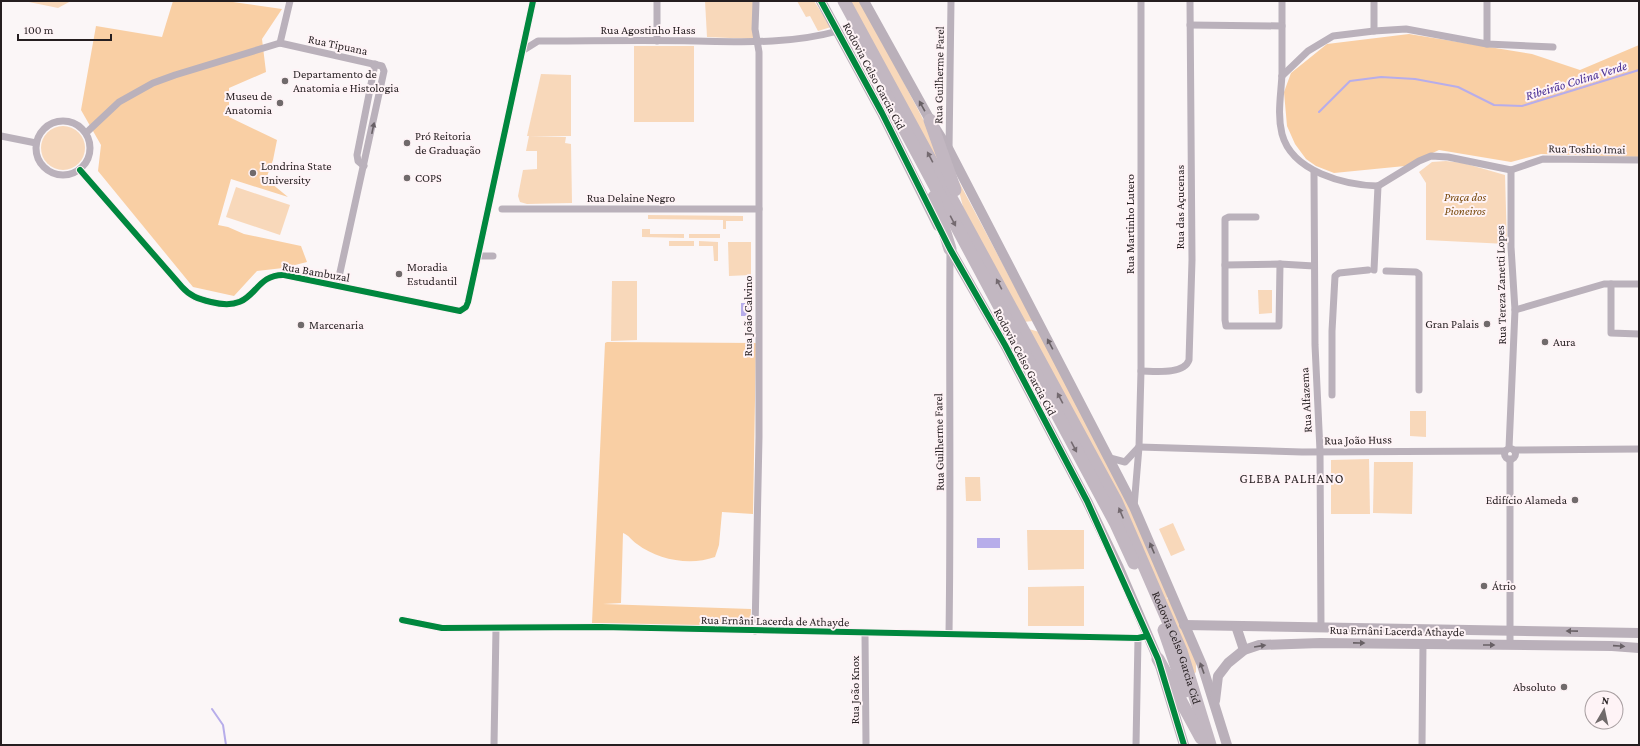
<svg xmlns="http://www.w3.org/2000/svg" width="1640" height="746" font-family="'Crimson Pro',serif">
  <rect width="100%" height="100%" fill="#fbf6f7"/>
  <g fill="#f8d8ba">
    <path d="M24,1H71L58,8Z"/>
    <path d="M705,1H753V39L707,37Z"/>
    <path d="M797,1H814L831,27L818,31L810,16L806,17Z"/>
    <path d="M850,1H861L934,140L954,192Z"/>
    <rect x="634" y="46" width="60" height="76"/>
    <path d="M541,74L571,75V136H527Z"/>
    <circle cx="63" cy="148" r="22"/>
    <path d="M529,136L566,137L565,143L571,144L572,203L527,204L520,202L518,196L523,170L537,169V151H526Z"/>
    <path d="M1446,161L1463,163L1505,175L1507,244L1426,240V183L1419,172L1432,162Z"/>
    <path d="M959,182L1033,321L1023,322L963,207L959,191Z"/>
    <path d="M236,187L290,205L280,235L226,217Z"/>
    <path d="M648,215L743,216V221H726V229H723V220L648,219Z"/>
    <path d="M642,229H650V234H684V238L642,237Z"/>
    <rect x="689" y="234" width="31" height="4"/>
    <rect x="669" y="241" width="25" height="5"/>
    <path d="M699,241L718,242V261H714L713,246H699Z"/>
    <path d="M728,242H751V275L729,276Z"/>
    <path d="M612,281H637V340L611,341Z"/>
    <path d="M1258,290H1272V313L1259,314Z"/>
    <path d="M1029,329L1039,332L1140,528L1169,597L1166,598L1169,599L1196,662V672L1192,676Z"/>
    <path d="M1410,411H1426V437L1410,436Z"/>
    <path d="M1369,459L1370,514H1331V460Z"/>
    <path d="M1374,462H1413L1412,514L1373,513Z"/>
    <path d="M965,477H980L981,501H966Z"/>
    <path d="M1173,523L1185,550L1171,556L1159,529Z"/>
    <path d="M1027,530H1084V569L1028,570Z"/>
    <path d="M1084,586V626H1028V587Z"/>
  </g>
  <g fill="#f9cfa4">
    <path d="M173,1H226L282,9L262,39L266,72L229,88V117L277,140L273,160L266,179L288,197L231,179L218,225L228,227L244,234L301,246L307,262L283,268L257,271L234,296L193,287L98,171L101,145L81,110L96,26L162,37Z"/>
    <path d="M1409,34L1532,54L1580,70L1639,45V157L1541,154L1511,162L1439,150L1405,166L1334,173L1316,166L1306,159L1295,144L1287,126L1284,92L1291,73L1327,44Z"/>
    <path d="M607,342L756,343L753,514L722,512L719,545L715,557C690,566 658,560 637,544C632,541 629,535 623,533L621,603L603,604L751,609L750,628L592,623L605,343Z"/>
  </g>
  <g fill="#b7adea">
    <rect x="741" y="303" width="8" height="13"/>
    <rect x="977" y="538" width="23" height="10"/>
  </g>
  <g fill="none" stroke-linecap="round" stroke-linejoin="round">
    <g stroke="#b7adea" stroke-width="2">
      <path d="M1319,112L1350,81L1381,77L1415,79L1458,87L1494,105L1522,106L1639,70"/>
      <path d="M212,709L223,725L226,745"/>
    </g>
    <g stroke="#bab1bb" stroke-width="7">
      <path d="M657,1V41"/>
      <path d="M1282,1C1282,25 1282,50 1282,74C1281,95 1277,114 1282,134C1292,172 1345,185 1378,186"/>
      <path d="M1487,1V44"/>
      <path d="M1190,25L1282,26"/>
      <path d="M1374,31V1"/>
      <path d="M280,43L290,1"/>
      <path d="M522,51L538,41C591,41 644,40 696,41C745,42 791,44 838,31"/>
      <path d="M1282,76L1308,51L1333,36L1374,31L1406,29L1487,44L1553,47"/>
      <circle cx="63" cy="148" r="27"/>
      <path d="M86,133L119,102L153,83L175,75L280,43L382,66L384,71L337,286"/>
      <path d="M1,136L36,143"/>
      <path d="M949,150L951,1"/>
      <path d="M364,166L358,161L357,155L375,64"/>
      <path d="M80,170L182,287C190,296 198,299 211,302C258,314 250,274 284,275L460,311L466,307L468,302L533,1"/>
      <path d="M1314,172L1315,345L1320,451L1321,627"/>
      <path d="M1378,186L1419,161L1431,156L1448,157L1511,170L1543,159L1639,160"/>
      <path d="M502,209H759"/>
      <path d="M1256,217H1229L1225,219V320L1226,326H1279L1280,264"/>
      <path d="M478,256H493"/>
      <path d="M1225,265L1280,264L1314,266"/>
      <path d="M1374,270L1378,186"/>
      <path d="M1386,271L1416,272L1419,274V390"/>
      <path d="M1611,284V333L1639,334"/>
      <path d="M1515,310L1604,284H1639"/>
      <path d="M1141,371C1153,371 1184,375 1189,360L1192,260L1190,1"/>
      <path d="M1332,395V331L1335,276L1339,273L1368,270"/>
      <path d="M1139,447L1302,452L1505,451"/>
      <path d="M1509,448L1515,310L1511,247V170"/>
      <circle cx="1510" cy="454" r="5.5"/>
      <path d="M1514,450L1639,449"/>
      <path d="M1110,458L1125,462L1139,447"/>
      <path d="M1510,459V645"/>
      <path d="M1134,507L1139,447L1141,371V1"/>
      <path d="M402,620L442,628L601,627L1138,638L1147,636"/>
      <path d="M755,631L759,437V52L755,29L756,1"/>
      <path d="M865,634L866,745"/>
      <path d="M949,634C951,506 949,379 950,251"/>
      <path d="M494,745L496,628"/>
      <path d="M1136,745L1138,638"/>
      <path d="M1422,745L1423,644"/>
    </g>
    <g stroke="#bab0ba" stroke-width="10">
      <path d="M821,1L882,113L938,226"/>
      <path d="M864,1L930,120L949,150L1134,507L1202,665L1227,745"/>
      <path d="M947,244L1005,345L1087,501L1119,568L1158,659L1184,745"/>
      <path d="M1184,625L1639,633"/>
      <path d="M1236,626L1244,650"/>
      <path d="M1215,701L1218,676L1228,663L1244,650L1259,645L1320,643L1612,646L1639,648"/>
    </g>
    <g stroke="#c2b7c1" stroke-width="13">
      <path id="s1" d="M844,1L1116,501L1181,651L1210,745"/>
      <path d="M884,91L1116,524L1134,563"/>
      <path d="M930,120L955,190"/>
      <path d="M934,197L950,249"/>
      <path d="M1164,630L1185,691"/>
      <path d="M1158,659L1201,738"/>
    </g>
    <defs>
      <g id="cycleway">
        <path d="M821,1L882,113L950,249L1005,345L1087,501L1158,659L1184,745"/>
        <path d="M80,170L182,287C190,296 198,299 211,302C258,314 250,274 284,275L460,311L466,307L468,302L533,1"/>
        <path d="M402,620L442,628L601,627L1138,638L1147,636"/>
      </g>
    </defs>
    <use href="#cycleway" stroke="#fef3f6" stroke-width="8"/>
    <use href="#cycleway" stroke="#00873e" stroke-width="6"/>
  </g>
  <defs><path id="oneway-solid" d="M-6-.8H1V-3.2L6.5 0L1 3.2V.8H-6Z"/></defs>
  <g fill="#686065">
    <use href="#oneway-solid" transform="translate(922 106) rotate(-119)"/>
    <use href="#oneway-solid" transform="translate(1050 344) rotate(-118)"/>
    <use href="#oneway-solid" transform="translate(1152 548) rotate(-113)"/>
    <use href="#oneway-solid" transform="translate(1572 631) rotate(-179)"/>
    <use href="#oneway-solid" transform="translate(1359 643) rotate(1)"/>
    <use href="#oneway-solid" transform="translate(1489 645)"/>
    <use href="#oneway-solid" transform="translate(1260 646) rotate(-9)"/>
    <use href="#oneway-solid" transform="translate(1619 646) rotate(4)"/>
    <use href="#oneway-solid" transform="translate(1202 668) rotate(-110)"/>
  </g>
  <use fill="#686066" href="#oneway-solid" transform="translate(373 128) rotate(-78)"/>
  <g fill="#746a70">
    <use href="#oneway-solid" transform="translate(930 157) rotate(-118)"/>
    <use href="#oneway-solid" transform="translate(953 221) rotate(62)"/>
    <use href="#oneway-solid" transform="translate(999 284) rotate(-118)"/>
    <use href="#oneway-solid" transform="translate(1060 398) rotate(-118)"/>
    <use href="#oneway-solid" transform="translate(1074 447) rotate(62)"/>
    <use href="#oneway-solid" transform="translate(1121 513) rotate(-113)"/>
  </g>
  <g fill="#706a6b" stroke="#fef3f6" stroke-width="1.5">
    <circle cx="285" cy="81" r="4"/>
    <circle cx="280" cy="103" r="4"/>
    <circle cx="407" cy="143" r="4"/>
    <circle cx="253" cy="173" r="4"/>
    <circle cx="407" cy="178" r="4"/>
    <circle cx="399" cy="274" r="4"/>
    <circle cx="1487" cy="324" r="4"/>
    <circle cx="301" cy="325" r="4"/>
    <circle cx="1545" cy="342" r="4"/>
    <circle cx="1575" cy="500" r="4"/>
    <circle cx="1484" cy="586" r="4"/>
    <circle cx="1564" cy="687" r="4"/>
  </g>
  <g text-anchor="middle" stroke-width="4" stroke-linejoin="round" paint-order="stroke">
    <g font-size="12" fill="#251e20" stroke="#fef3f6">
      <text x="648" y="34">Rua Agostinho Hass</text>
      <text transform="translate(338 45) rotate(12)" y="4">Rua Tipuana</text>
      <text transform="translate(939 75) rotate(-89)" y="4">Rua Guilherme Farel</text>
      <text transform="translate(874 76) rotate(62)" y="4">Rodovia Celso Garcia Cid</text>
      <text transform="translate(1587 149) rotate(1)" y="4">Rua Toshio Imai</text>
      <text x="631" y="202">Rua Delaine Negro</text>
      <text transform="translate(1180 207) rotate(-90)" y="4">Rua das Açucenas</text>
      <text transform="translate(1130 224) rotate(-90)" y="4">Rua Martinho Lutero</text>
      <text transform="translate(316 272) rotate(10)" y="4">Rua Bambuzal</text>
      <text transform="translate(1501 285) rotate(-91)" y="4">Rua Tereza Zanetti Lopes</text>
      <text transform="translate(748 316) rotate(-90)" y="4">Rua João Calvino</text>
      <text transform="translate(1025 362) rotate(62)" y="4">Rodovia Celso Garcia Cid</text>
      <text transform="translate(1306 400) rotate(-93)" y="4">Rua Alfazema</text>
      <text transform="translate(1358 440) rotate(-1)" y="4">Rua João Huss</text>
      <text transform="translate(939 442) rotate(-91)" y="4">Rua Guilherme Farel</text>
      <text transform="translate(775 621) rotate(1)" y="4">Rua Ernâni Lacerda de Athayde</text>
      <text transform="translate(1397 631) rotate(1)" y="4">Rua Ernâni Lacerda Athayde</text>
      <text dy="4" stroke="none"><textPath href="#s1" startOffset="728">Rodovia Celso Garcia Cid</textPath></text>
      <text transform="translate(855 690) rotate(-90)" y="4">Rua João Knox</text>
    </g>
    <g font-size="12" fill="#251e20" stroke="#fef3f6" text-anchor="start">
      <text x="293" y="78">Departamento de<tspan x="293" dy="14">Anatomia e Histologia</tspan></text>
      <text x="272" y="100" text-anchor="end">Museu de<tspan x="272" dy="14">Anatomia</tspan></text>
      <text x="415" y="140">Pró Reitoria<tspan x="415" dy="14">de Graduação</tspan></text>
      <text x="261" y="170">Londrina State<tspan x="261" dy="14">University</tspan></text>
      <text x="415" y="182">COPS</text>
      <text x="407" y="271">Moradia<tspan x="407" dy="14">Estudantil</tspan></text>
      <text x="1479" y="328" text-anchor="end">Gran Palais</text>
      <text x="309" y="329">Marcenaria</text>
      <text x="1553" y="346">Aura</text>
      <text x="1567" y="504" text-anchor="end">Edifício Alameda</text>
      <text x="1492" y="590">Átrio</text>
      <text x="1556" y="691" text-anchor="end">Absoluto</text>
    </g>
    <g font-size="12" font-style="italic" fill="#794a0d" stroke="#fef3f6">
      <text x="1465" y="201">Praça dos<tspan x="1465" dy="14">Pioneiros</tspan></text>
    </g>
    <g font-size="13" font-style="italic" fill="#482e94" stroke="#fef3f6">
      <text transform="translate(1576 80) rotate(-17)" y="5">Ribeirão Colina Verde</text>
    </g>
    <g font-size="13" letter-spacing="1" fill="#251e20" stroke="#fef3f6">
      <text x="1292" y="483">GLEBA PALHANO</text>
    </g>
  </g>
  <rect width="1640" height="746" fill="none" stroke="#251e20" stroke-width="4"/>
  <g transform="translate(1604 710) rotate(9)"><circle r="19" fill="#fef3f6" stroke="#a79ea0"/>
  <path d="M0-3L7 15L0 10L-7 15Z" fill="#706a6b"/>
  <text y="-6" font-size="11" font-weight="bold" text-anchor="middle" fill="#251e20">N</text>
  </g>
  <path d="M18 34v6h93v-6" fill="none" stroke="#251e20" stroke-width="2"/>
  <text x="24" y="34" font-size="12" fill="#251e20" stroke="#fef3f6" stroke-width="3" paint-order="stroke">100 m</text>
</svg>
